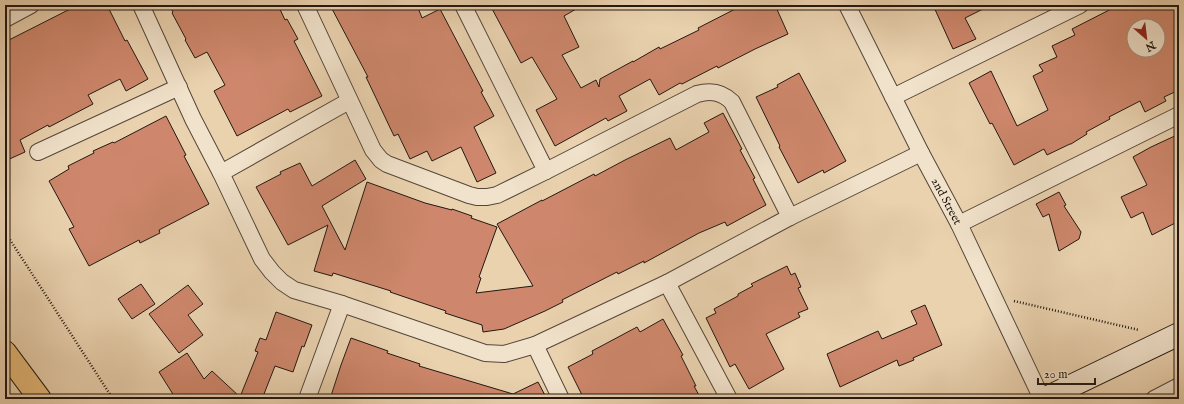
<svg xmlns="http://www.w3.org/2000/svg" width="1184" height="404" font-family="'IM FELL English',serif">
  <rect width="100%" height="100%" fill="#ead2af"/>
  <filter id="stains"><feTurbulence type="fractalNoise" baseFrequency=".005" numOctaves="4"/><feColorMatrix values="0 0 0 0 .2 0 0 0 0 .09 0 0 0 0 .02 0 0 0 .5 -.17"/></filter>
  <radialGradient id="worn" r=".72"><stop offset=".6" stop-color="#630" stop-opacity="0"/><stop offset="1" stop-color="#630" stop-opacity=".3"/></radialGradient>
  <g fill="#ce876c" stroke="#231812" fill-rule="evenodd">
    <path d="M78,5H107L125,41L127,40L148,79L126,91L120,79L88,95L93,104L70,116L49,127L48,125L20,140L25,152L5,161V42Z"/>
    <path d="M169,5H278L285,20L287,19L298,39L294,41L322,96L290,112L288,109L237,136L214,91L225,85L207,52L195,58L185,40L186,39L172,13L173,12Z"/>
    <path d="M330,5H417L422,18L440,9L483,91L481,92L494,116L474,127L496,173L477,182L461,147L432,161L427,151L410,159L398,134L394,136L366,77H368Z"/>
    <path d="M490,5H583L564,16L579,47L562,55L581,88L596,80L599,87L600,79L633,61V62L659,47L660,49L699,30L698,28L743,5H775L788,34L755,49L718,68L717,66L682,84L680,83L659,95L650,79L619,96L627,111L608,121L606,118L555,146L536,110L557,99L532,57L521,63Z"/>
    <path d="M933,5H991L965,18L976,39L953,49Z"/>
    <path d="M1119,5H1179V90L1164,97L1166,101L1145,112L1140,101L1109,117L1110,119L1086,132L1087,134L1071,144H1070L1047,155L1044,149L1014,165L992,123L990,124L969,83L991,71L1017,126L1048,110L1033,76L1043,71L1039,65L1057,57L1052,46L1075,35L1072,29ZM1134,26H1158V50H1134Z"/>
    <path d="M799,73L846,161L824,173L823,170L798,183L779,147L780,146L756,97L778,87L777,85Z"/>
    <path d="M723,113L742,149L740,150L755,178L753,179L766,205L727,226L725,222L699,233L644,263V261L618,274L617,272L562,300L563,302L545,311L504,329L483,332L482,325L445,313L446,311L390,292L391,291L333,273L332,276L314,271L328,225L288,245L256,187L281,174L280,172L300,163L312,186L355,160L366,179L322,206L345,250L367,182L425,203L452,210V209L472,216L471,218L497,227L479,277L481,278L476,293L533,286L497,224L542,200V201L594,174L595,176L625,160L670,138L676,150L709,132L704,123Z"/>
    <path d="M166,116L186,155L184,156L209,204L159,230L160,233L140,243L139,240L89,266L69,229L74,227L49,181L69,169L68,166L94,153L93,151L113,142L114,143Z"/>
    <path d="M1179,134V221L1152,235L1143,212L1131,218L1121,197L1147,185L1133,157L1151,147Z"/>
    <path d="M1059,192L1066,205L1064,206L1081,232L1079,239L1059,251L1049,214L1043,217L1036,204Z"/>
    <path d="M787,266L791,275L795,273L801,287L798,288L808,309L798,313L800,317L766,334L784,369L749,389L735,364L730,367L706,318L716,313L714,309L738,296V294L753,286L751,284Z"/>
    <path d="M141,284L155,304L132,319L118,299Z"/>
    <path d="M188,285L203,304L188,315L203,335L179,353L149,314Z"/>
    <path d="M925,305L942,345L913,358L914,360L899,366L897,360L840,387L827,354L878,331L882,339L917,324L911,311Z"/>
    <path d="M276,312L312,325L304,347L302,346L293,372L275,366L262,399H176L159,372L187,353L204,379L212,371L240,397L258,352L255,351L260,338L266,340Z"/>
    <path d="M663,319L683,355L681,356L696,386H694L701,399H584L568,367L593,354L592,351L637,327L640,332Z"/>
    <path d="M351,338L388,351L387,353L420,364L419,366L513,394L538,382L547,399H330L341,365Z"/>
  </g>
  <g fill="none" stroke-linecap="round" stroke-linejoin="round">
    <defs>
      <g id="street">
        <path d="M141,5L193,119L221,173L262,259L272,272L282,282L294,290L342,304L485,353L504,354L535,345L667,283L790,217L921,153"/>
        <path d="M305,5L373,150L381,160L387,164L469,195L477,197H487L497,195L546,171L697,94C711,90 722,92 732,102L790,217"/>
        <path d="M463,5L546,171"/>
        <path id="s1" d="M847,5L921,153L959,224L1042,399"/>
        <path d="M5,19L31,5"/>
        <path d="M893,97L1080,5"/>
        <path d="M38,152L179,87"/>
        <path d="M221,173L349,101"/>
        <path d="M959,224L1179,115"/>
        <path d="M667,283L729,399"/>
        <path d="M535,345L561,399"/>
        <path d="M307,399L342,304"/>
        <path d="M1154,399L1179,386"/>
      </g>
      <path id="secondary" d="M1044,399L1179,334"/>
      <path id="primary" d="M5,352L40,399"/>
    </defs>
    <use href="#street" stroke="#554639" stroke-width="18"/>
    <use href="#secondary" stroke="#231812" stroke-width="24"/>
    <use href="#primary" stroke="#231812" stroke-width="24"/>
    <g stroke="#231812" stroke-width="2.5" stroke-dasharray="1 2" stroke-linecap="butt">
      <path d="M5,232L113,399"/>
      <path d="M1014,301L1139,330"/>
    </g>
    <use href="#street" stroke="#f1e2cb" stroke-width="16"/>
    <use href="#secondary" stroke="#f1e2cb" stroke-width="22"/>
    <use href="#primary" stroke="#e5b978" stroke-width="22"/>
  </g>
  <g text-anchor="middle" stroke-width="3" stroke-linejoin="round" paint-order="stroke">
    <g font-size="12" fill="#231812" stroke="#f1e2cb">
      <text dy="4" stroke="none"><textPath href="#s1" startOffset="220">2nd Street</textPath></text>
    </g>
  </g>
  <rect width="1184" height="404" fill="none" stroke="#ead2af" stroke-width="20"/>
  <rect x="6" y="6" width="1172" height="392" fill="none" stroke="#231812" stroke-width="2"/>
  <rect x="10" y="10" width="1164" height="384" fill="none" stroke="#231812"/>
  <g transform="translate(1146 38) rotate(152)"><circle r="19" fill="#f1e2cb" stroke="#9f9181"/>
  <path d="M0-3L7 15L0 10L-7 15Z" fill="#8f2418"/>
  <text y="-6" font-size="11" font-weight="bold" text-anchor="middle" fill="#231812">N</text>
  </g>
  <path d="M1038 378v6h57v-6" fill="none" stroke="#231812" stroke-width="2"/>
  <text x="1044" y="378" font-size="12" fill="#231812" stroke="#f1e2cb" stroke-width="3" paint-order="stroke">20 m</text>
  <rect width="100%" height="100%" filter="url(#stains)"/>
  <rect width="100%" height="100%" fill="url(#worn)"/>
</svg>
